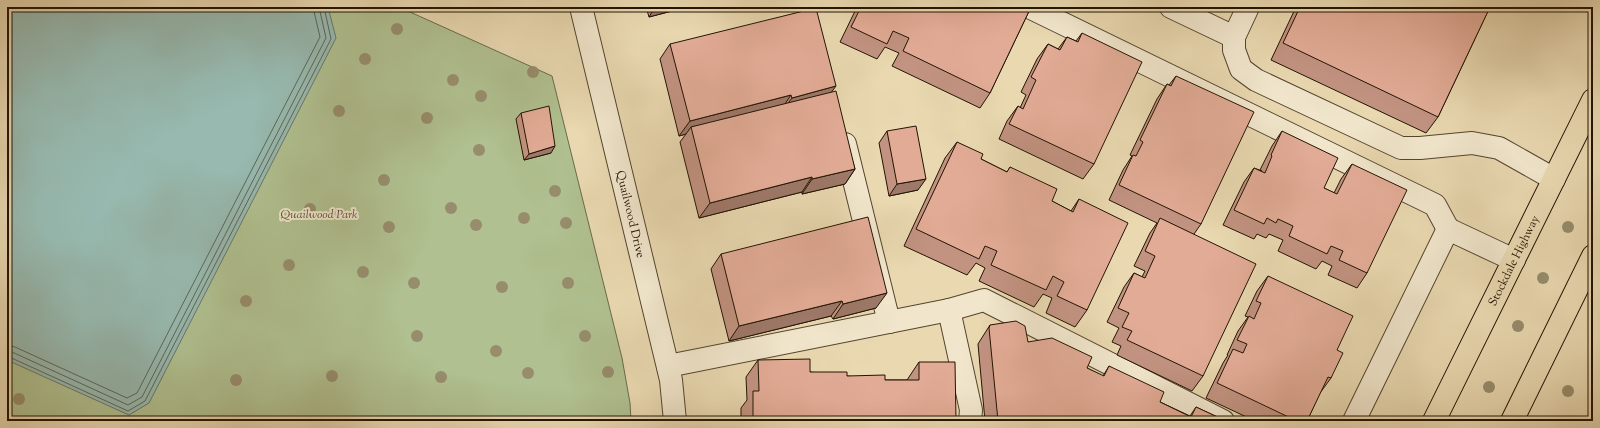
<svg xmlns="http://www.w3.org/2000/svg" width="1600" height="428" font-family="'Sorts Mill Goudy',serif">
  <rect width="100%" height="100%" fill="#e9d8b0"/>
  <filter id="stains"><feTurbulence type="fractalNoise" baseFrequency=".005" numOctaves="4"/><feColorMatrix values="0 0 0 0 .2 0 0 0 0 .09 0 0 0 0 .02 0 0 0 .5 -.17"/></filter>
  <radialGradient id="worn" r=".72"><stop offset=".6" stop-color="#630" stop-opacity="0"/><stop offset="1" stop-color="#630" stop-opacity=".3"/></radialGradient>
  <path fill="#b0c090" stroke="#696a4a" d="M7,7H399L552,76L622,358L630,403L631,421H7Z"/>
  <path fill="#97b9af" stroke="#68776a" d="M7,7H328L336,38L149,403L129,415L7,360Z"/>
  <g fill="none" stroke-linecap="round" stroke-linejoin="round">
    <g stroke="#5c6659" stroke-width="1">
      <path d="M7,345L15,347L127,398L137,393L320,37L313,7"/>
      <path d="M7,351L12,352L128,405L142,397L326,38L319,7"/>
      <path d="M7,356L128,411L145,401L331,39L324,7"/>
    </g>
    <defs>
      <g id="minor">
        <path id="s1" d="M581,7L671,380L675,421"/>
        <path d="M1029,7L1435,205L1448,229"/>
        <path d="M1171,7L1234,37"/>
        <path d="M1248,7L1234,37V50L1241,69L1256,80L1401,148H1420L1472,143L1499,148L1554,179"/>
        <path d="M845,144L889,322"/>
        <path d="M949,310L971,410L970,421"/>
        <path d="M668,366L949,310L984,300L1223,421"/>
        <path d="M1354,421L1448,229L1514,260"/>
      </g>
      <g id="major">
        <path id="s2" d="M1434,421L1593,100"/>
        <path d="M1512,421L1593,256"/>
      </g>
    </defs>
    <use href="#minor" stroke="#54452e" stroke-width="24"/>
    <use href="#major" stroke="#221403" stroke-width="24"/>
    <use href="#minor" stroke="#f1e6cc" stroke-width="22"/>
    <use href="#major" stroke="#e9d8b0" stroke-width="22"/>
  </g>
  <g fill="#978d6c">
    <circle cx="397" cy="29" r="6"/>
    <circle cx="365" cy="59" r="6"/>
    <circle cx="533" cy="72" r="6"/>
    <circle cx="453" cy="80" r="6"/>
    <circle cx="481" cy="96" r="6"/>
    <circle cx="339" cy="111" r="6"/>
    <circle cx="427" cy="118" r="6"/>
    <circle cx="479" cy="150" r="6"/>
    <circle cx="384" cy="180" r="6"/>
    <circle cx="555" cy="191" r="6"/>
    <circle cx="451" cy="208" r="6"/>
    <circle cx="310" cy="209" r="6"/>
    <circle cx="524" cy="218" r="6"/>
    <circle cx="566" cy="223" r="6"/>
    <circle cx="476" cy="225" r="6"/>
    <circle cx="389" cy="227" r="6"/>
    <circle cx="1568" cy="227" r="6"/>
    <circle cx="289" cy="265" r="6"/>
    <circle cx="363" cy="272" r="6"/>
    <circle cx="1543" cy="278" r="6"/>
    <circle cx="414" cy="283" r="6"/>
    <circle cx="568" cy="283" r="6"/>
    <circle cx="502" cy="287" r="6"/>
    <circle cx="246" cy="301" r="6"/>
    <circle cx="1518" cy="326" r="6"/>
    <circle cx="417" cy="336" r="6"/>
    <circle cx="585" cy="336" r="6"/>
    <circle cx="496" cy="351" r="6"/>
    <circle cx="608" cy="372" r="6"/>
    <circle cx="528" cy="373" r="6"/>
    <circle cx="332" cy="376" r="6"/>
    <circle cx="441" cy="377" r="6"/>
    <circle cx="236" cy="380" r="6"/>
    <circle cx="1489" cy="387" r="6"/>
    <circle cx="1568" cy="391" r="6"/>
    <circle cx="19" cy="399" r="6"/>
  </g>
  <g fill="#c29381" stroke="#221403">
    <path d="M646,7H687L649,17Z"/>
    <path d="M857,7H1031L990,93L980,108L892,66L899,53L885,47L877,59L840,42Z"/>
    <path d="M1296,7H1490L1438,117L1426,133L1271,60Z"/>
    <path d="M1082,33L1094,164L1083,179L999,139L1007,121L1018,106L1020,108L1026,95L1021,92L1037,59L1048,44L1058,49L1067,37L1076,41Z"/>
    <path d="M670,44L832,92L855,169L845,184L802,194V192L699,218L680,142L686,134L679,136L660,59Z"/>
    <path d="M1176,76L1201,224L1194,234L1203,376L1192,391L1117,355L1121,346L1112,342L1119,328L1107,322L1124,287L1134,273L1142,277L1145,271L1134,266L1150,233L1157,223L1109,200L1123,170L1132,156L1130,155L1157,99L1167,84L1169,85Z"/>
    <path d="M521,113L551,153L524,160L516,119Z"/>
    <path d="M887,131L918,190L889,196L879,143Z"/>
    <path d="M1282,131L1324,188L1334,193L1341,179L1352,164L1367,273L1357,288L1328,275L1332,266L1322,261L1316,269L1278,251L1283,240L1269,234L1266,238L1257,234L1254,239L1223,225L1244,182L1254,168L1262,171L1260,170L1272,146Z"/>
    <path d="M957,142L981,159L1007,172L1010,167L1052,201L1071,211L1079,199L1087,310L1075,327L1046,313L1052,298L1043,294L1034,307L979,281L985,268L976,263L967,275L904,246L945,158Z"/>
    <path d="M721,254L876,308L833,319L831,316L729,341L711,269Z"/>
    <path d="M1268,276L1337,350L1331,378L1320,393L1307,421H1255L1206,398L1223,363L1228,355H1227L1238,331L1248,317L1245,316L1257,291Z"/>
    <path d="M990,325L1087,368L1103,376L1109,366L1160,402L1190,416L1196,407L1226,421H985L978,344Z"/>
    <path d="M758,360L810,372L885,380H907L919,362L956,421H741V408L747,400L746,377Z"/>
  </g>
  <g fill="#9e7869" stroke="#221403">
    <path d="M655,7H687L649,17Z"/>
    <path d="M836,86L825,101L781,112L792,98Z"/>
    <path d="M791,95L781,110L691,127L686,134L679,136L690,121Z"/>
    <path d="M555,146L551,153L524,160L529,154Z"/>
    <path d="M855,169L845,184L802,194L812,179Z"/>
    <path d="M812,177L802,192L699,218L710,203Z"/>
    <path d="M926,179L918,190L889,196L897,184Z"/>
    <path d="M887,293L876,308L833,319L843,304Z"/>
    <path d="M842,301L831,316L729,341L739,326Z"/>
  </g>
  <g fill="#e2ab96" stroke="#221403">
    <path d="M861,7H1031L990,93L903,51L909,38L893,31L887,44L851,27Z"/>
    <path d="M1300,7H1490L1438,117L1283,43Z"/>
    <path d="M816,8L836,86L792,98L791,95L690,121L670,44Z"/>
    <path d="M1082,33L1142,62L1094,164L1009,124L1018,106L1023,109L1036,80L1031,77L1048,44L1060,50L1067,37L1078,42Z"/>
    <path d="M1176,76L1254,112L1201,224L1119,185L1133,155L1136,156L1143,142L1140,140L1167,84L1171,86Z"/>
    <path d="M836,91L855,169L812,179V177L710,203L691,127Z"/>
    <path d="M549,106L555,146L529,154L521,113Z"/>
    <path d="M916,126L926,179L897,184L887,131Z"/>
    <path d="M1282,131L1338,158L1324,188L1337,194L1352,164L1407,190L1367,273L1339,260L1343,251L1331,246L1327,254L1289,236L1293,226L1278,219L1276,223L1267,218L1264,224L1234,210L1254,168L1265,173L1272,156L1271,155Z"/>
    <path d="M957,142L983,154L981,159L1007,172L1010,167L1057,189L1052,201L1073,212L1079,199L1128,223L1087,310L1057,296L1064,282L1053,276L1046,290L991,265L997,251L985,246L979,259L916,229Z"/>
    <path d="M868,217L887,293L843,304L842,301L739,326L721,254Z"/>
    <path d="M1160,218L1256,264L1203,376L1127,340L1132,331L1122,327L1129,313L1118,308L1134,273L1145,278L1155,256L1145,251Z"/>
    <path d="M1268,276L1353,316L1337,350L1343,353L1331,378L1328,377L1307,421H1297L1217,383L1233,349L1243,353L1247,344L1237,340L1249,316L1254,319L1261,303L1256,301Z"/>
    <path d="M1016,321L1025,326L1028,342L1052,338L1092,357L1087,368L1104,376L1109,366L1164,392L1160,402L1191,417L1196,407L1226,421H998L989,328L990,325Z"/>
    <path d="M810,359V372H847V376L885,375V380H919V362H955L956,421H753V391H759L758,360Z"/>
  </g>
  <g text-anchor="middle" stroke-width="4" stroke-linejoin="round" paint-order="stroke">
    <g font-size="12" font-style="italic" fill="#545034" stroke="#f1e6cc">
      <text x="319" y="218">Quailwood Park</text>
    </g>
    <g font-size="12" fill="#221403" stroke="#f1e6cc">
      <text dy="4" stroke="none"><textPath href="#s1" startOffset="213">Quailwood Drive</textPath></text>
      <text dy="4" stroke="none"><textPath href="#s2" startOffset="179">Stockdale Highway</textPath></text>
    </g>
  </g>
  <rect width="1600" height="428" fill="none" stroke="#e9d8b0" stroke-width="24"/>
  <rect x="8" y="8" width="1584" height="412" fill="none" stroke="#221403" stroke-width="2"/>
  <rect x="12" y="12" width="1576" height="404" fill="none" stroke="#221403"/>
  <rect width="100%" height="100%" filter="url(#stains)"/>
  <rect width="100%" height="100%" fill="url(#worn)"/>
</svg>
